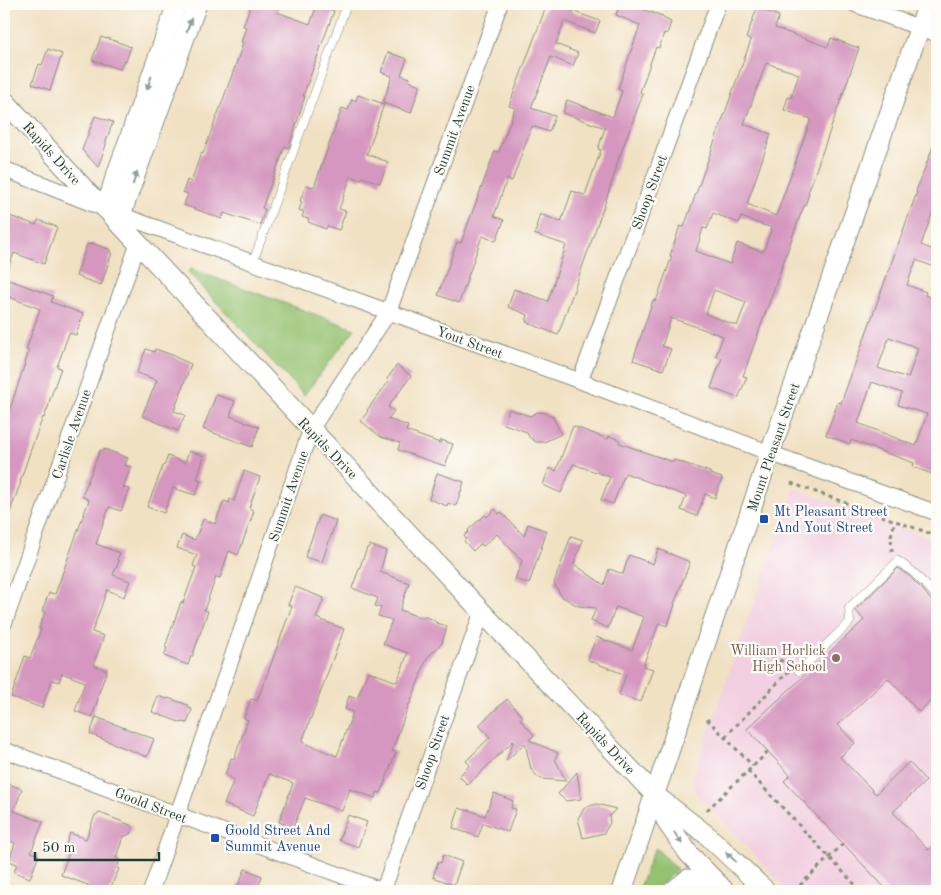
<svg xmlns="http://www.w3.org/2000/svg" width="941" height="895" font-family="'Old Standard TT',serif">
  <rect width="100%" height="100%" fill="#fdfcf7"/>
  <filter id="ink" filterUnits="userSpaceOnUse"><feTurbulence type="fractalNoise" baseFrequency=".02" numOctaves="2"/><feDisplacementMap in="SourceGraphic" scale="10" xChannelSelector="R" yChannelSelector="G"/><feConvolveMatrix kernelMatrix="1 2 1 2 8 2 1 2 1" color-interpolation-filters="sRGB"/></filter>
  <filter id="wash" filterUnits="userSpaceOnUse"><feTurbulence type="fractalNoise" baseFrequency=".0096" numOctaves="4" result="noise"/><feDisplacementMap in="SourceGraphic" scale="20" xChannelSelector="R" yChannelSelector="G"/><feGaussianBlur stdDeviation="1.12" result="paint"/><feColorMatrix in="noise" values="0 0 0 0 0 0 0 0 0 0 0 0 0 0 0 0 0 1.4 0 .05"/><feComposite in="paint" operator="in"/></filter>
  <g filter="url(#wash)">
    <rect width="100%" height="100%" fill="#f1e1c3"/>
    <path fill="#f2cfe1" d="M794,488L937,541V891H788L695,792L693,775Z"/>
    <g fill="#95c271" stroke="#5a8052">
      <path d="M191,269L355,329L304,395L188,272Z"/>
      <path d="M656,848L677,869L653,891H638L653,852Z"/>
    </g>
    <g id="blocks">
      <g fill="#d597bf" fill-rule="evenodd">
        <path d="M251,4H280L277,12L310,24L317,5L334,11L303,96H305L289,148L285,146L262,208L265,209L260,225L224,213L222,219L184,205L188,194L183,192L187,180L191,182L201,153L203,154L239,56L243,42H241L246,27L243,26Z"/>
        <path d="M547,4H571L569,10L600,21L595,33L564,21L556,44L578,53L573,66L551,57L531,108L555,116L549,132L532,126L512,181L507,179L494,216L504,220L496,241L482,236L459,303L438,295L457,242L461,243L495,151L499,152L515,108L509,106Z"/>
        <path d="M620,4H639L638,8L663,16V18L671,22L667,34L664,33L659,48L656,47L640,92L643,94L616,166H617L605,203L558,335L526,322L528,315L508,307L514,289L548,301L566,245L534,234L537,228L536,227L540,214L561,222L572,191L585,195L601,150L598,149L605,128L563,113L567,100L613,117L622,91L618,89L640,25L616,15Z"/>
        <path d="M757,8L779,16L775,28L828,47L831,38L859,48L808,193H809L805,206H804L798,221L743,376L747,377L738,398L711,388L722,358L716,356L723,336L671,318L662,346L671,349L663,370L633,360L653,300L656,301L672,256H670L680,226L684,227L751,40L746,38ZM766,63L799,74L791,98L788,97L784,110L811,119L776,216L747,204L771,134L744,124ZM713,213L739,223L741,217L772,228L763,252L737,243L730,264L696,251L703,228L707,229ZM714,290L746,302L737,326L706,314Z"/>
        <path d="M101,37L107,39V38L131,47L126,61L124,60L120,69L92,60Z"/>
        <path d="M48,49L62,54L50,90L32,84L39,64L42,65Z"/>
        <path d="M388,52L407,59L401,75L410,78L409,81L420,85L411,113L383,103L392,76L381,72Z"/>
        <path d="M358,95L384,104L367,154L388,162L380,183L362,177L361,180L351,176L339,209L346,211L339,230L327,226L326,229L308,222L309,219L302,217L304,212L299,210L302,202L300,201L306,185L314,187L342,108L348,110L352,99L356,101Z"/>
        <path d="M95,116L113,122L106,141V145L98,167L82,150Z"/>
        <path d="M936,138L937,139V200L921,245L937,251V268L916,260L907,285L926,292L925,295L937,300V472L933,471L932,474L913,467L914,463L878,450L851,440L850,444L826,435L838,402L841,403L917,192H916L920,179H921ZM889,337L918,348L908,378L878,368ZM872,382L902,393L898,405L927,414L916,446L858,423Z"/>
        <path d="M4,214L36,225L38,220L57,227L44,264L14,253L5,276H4Z"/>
        <path d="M91,243L111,250L110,253H112L101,285L76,276L87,244L90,245Z"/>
        <path d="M9,280L53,296L51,302L83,314L76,335L69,333L57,367L61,368L49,402H50L44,418L43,417L30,452L20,482H21L5,525H4V427L29,351L26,350L40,309L4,295Z"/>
        <path d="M146,349L154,352L155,349L175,356V357L191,364L174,411L185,415L178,431L142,416L157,380L137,373Z"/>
        <path d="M397,365L411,376L388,407L394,411L388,419L408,426L406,431L440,443L441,440L453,444L445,466L398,450L400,443L381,437L361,421L368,411L367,410L389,381L387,379Z"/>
        <path d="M216,395L235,401L230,416L259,427L252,447L203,429Z"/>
        <path d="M509,409L530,416L538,412L546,413L553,417L561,434L544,442H536L529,437L527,432L504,424Z"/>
        <path d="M573,426L608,439L609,436L620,440L619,443L673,462L674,460L710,472V474L722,478L715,498L705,494L697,516L681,510L686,496L625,473L613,504L601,500L610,477L573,464L561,493L543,485L549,468L556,471Z"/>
        <path d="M104,449L128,458L125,465L131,467L123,487L129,489L121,511L109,507L96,544L120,553L117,560L119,561L113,575L130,581L124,597L107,590L92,632L104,636L93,665L107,670L97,698L98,699L92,717L75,711L85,682L62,673L59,682L52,680L42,708L11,697L25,656L30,658L41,629L39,628L45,612L42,611L49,593L55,594L89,500L82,496L100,450L103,451Z"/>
        <path d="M189,451L204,456L197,479L201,480L195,495L173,488L164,513L147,507L163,466H164L168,456L185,463Z"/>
        <path d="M244,471L260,477L249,508L254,511L238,555L229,551L220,578L216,577L204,610L208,611L192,657L191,656L188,665L164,656L167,648L165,647L181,602L183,603L196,567L193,566L197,555L177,548L182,535L195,540L203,519L215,524L224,501L229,503L230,499L234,501Z"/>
        <path d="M437,473L464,482L456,506L448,503L447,506L429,499Z"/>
        <path d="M495,509L499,514L501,512L524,536L528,524L547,531L529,584L515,579L522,561L497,534L483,546L480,544L473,551L464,541L466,539L464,536L469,531L468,530L485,515L487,517Z"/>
        <path d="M320,515L336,521L322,562L305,557Z"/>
        <path d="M571,536L583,540L574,564L604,585L609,569L623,574L629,555L653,564L658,549L690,562L674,604L675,605L667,626L659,623L643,666L653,669L641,702L619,695L626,675L588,660L596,637L632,650L644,617L616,607L608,628L591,621L596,608L578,606L561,596L554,583Z"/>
        <path d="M369,545L386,551L380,572L409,583L400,610L419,617H426L432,619L437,623L447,626L442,643L427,658L410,704H409L392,751L396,752L381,793L377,792L375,798L350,789L342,811L305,798L293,828L279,822L293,783L269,774L253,816L224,804L234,780L225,775L231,758L234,759L248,720L244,718L251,699L257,701L271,664L292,606L288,605L295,587L324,598L316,618L344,629L302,742L337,756L353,712L345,709L349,696L357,699L368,671L397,682L408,653L383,644L392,620L378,616L381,608L375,606L378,598L352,588L367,548H368Z"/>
        <path d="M898,568L909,576L923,590L937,607V695L919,712L888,678L838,725L855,743L840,757L876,794L909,762L926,781L893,812L928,850L937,842V891H888L784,781L790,775L747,729L864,620L855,610Z"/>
        <path d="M158,696L167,699L168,698L188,705V708L192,709L187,723L182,722V723L152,712Z"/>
        <path d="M507,699L523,717L520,719L534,735L529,740L558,753L555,759L566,781L542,779L538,777L531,769L525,743L506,761L514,740L468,785L459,776L470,765L466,761L490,737L479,725Z"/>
        <path d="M96,717L154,739L147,757L90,734Z"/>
        <path d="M577,772L581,799L566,801L558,794Z"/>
        <path d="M4,782L22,789L14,811L43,822L31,852L39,855L30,878L14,872L17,864L9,861L15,843L4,839Z"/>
        <path d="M494,793L513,801L511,808L516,809L508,832L483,823L478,837L453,828L459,808L468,811L469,810L485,816Z"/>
        <path d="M597,804L616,809L609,816L610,823L604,833L583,838L578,818L585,807Z"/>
        <path d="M100,813L133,826L130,834L123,837L116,858L120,860L117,868L119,869L109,891H85L88,885L61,875L71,847L66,845L70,833L86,839L95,815Z"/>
        <path d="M348,815L367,822L358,847L339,840Z"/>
        <path d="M443,855L462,862L454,885L433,877L438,862L441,863Z"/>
        <path d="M245,869L262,876L257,891H236Z"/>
      </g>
    </g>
  </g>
  <g filter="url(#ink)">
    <use href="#blocks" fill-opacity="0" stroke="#888f7c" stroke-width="1"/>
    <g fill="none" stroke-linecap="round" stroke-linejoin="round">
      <defs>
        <g id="service">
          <path d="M253,262L347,4"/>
          <path d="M932,591L937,581"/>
          <path d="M799,671L850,622L849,608L898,561L913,572L937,596"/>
        </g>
        <g id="minor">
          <path d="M854,4L937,34"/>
          <path d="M4,169L121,215L580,381L770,453L937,513"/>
          <path d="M580,381L718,4"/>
          <path d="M4,624L138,244"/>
          <path d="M4,750L383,891L482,612"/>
          <path d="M151,891L311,429L388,313L500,4"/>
        </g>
        <g id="tertiary">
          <path d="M4,100L89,194L106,209L482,612L655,795L708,836L766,891"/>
          <path d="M106,209L113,184L177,4"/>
          <path d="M118,223L197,4"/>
          <path d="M656,799L668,824L689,854L725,891"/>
          <path d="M622,891L770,453L928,4"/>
          <path d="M673,891L688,879L707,886L717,891"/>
        </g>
      </defs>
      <use href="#service" stroke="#888f7c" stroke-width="9"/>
      <use href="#minor" stroke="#888f7c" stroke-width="17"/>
      <use href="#tertiary" stroke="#888f7c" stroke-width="21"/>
      <g stroke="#888f7c" stroke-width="3" stroke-dasharray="4 4" stroke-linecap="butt">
        <path d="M791,483L937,536"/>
        <path d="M892,552L891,536L895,521"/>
        <path d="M734,644L782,661L790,665"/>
        <path d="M707,719L753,766"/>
        <path d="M725,737L789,671"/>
        <path d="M748,771L861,891"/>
        <path d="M707,810L768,752"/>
        <path d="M794,891L843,844"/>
      </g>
      <use href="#service" stroke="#fff" stroke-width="8"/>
      <use href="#minor" stroke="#fff" stroke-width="15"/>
      <use href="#tertiary" stroke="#fff" stroke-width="19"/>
    </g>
    <defs><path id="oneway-solid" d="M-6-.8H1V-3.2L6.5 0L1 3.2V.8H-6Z" transform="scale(1.25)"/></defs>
    <g fill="#8f9e9a">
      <use href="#oneway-solid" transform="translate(189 25) rotate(-71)"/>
      <use href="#oneway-solid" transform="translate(149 83) rotate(110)"/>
      <use href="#oneway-solid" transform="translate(135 178) rotate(-71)"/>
      <use href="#oneway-solid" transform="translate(678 838) rotate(56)"/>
      <use href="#oneway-solid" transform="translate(731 857) rotate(-137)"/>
    </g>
  </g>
  <g fill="#1a4fb4" stroke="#fdfcf7" stroke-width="2">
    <rect x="759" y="514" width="10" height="10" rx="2.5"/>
    <rect x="210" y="833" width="10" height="10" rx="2.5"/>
  </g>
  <circle fill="#8d6e63" stroke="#fdfcf7" stroke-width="2" cx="836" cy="658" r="5"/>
  <g text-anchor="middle" stroke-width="4.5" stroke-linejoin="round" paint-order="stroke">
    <g font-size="14" fill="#1f3d34" stroke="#fdfcf7">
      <text transform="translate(454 130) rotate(-70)" y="5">Summit Avenue</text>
      <text transform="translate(52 153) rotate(48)" y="5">Rapids Drive</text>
      <text transform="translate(649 192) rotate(-70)" y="5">Shoop Street</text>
      <text transform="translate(470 342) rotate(20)" y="5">Yout Street</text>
      <text transform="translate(71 434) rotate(-71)" y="5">Carlisle Avenue</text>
      <text transform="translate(773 447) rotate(-71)" y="5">Mount Pleasant Street</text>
      <text transform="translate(328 448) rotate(46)" y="5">Rapids Drive</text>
      <text transform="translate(288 496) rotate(-71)" y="5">Summit Avenue</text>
      <text transform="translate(606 743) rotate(47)" y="5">Rapids Drive</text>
      <text transform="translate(432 752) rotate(-71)" y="5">Shoop Street</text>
      <text transform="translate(151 805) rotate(21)" y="5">Goold Street</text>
    </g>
    <g font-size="14" fill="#164399" stroke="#fdfcf7" text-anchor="start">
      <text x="774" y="516">Mt Pleasant Street<tspan x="774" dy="16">And Yout Street</tspan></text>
      <text x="225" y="835">Goold Street And<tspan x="225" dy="16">Summit Avenue</tspan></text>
    </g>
    <g font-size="14" fill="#785e54" stroke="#fdfcf7" text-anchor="end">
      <text x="826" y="655">William Horlick<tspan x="826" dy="16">High School</tspan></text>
    </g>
  </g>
  <rect width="941" height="895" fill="none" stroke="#fdfcf7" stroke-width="20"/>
  <path d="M35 852v8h124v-8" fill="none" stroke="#1f3d34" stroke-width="2.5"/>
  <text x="42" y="852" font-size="15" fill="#1f3d34" stroke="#fdfcf7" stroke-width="4" paint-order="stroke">50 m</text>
</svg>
